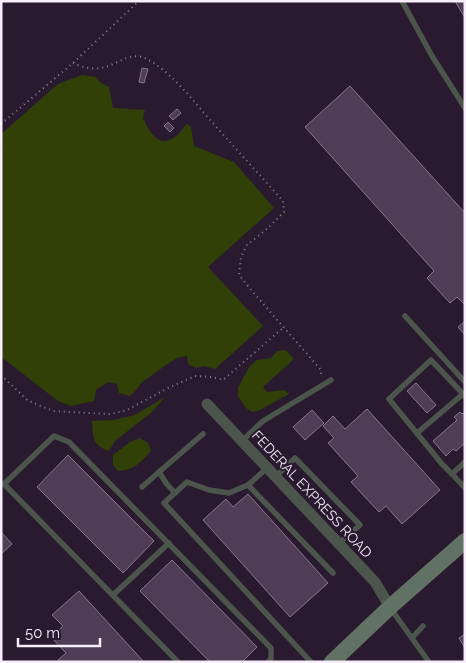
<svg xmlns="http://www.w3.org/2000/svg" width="466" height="663" font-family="Raleway,sans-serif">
  <rect width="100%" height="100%" fill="#2a1a2f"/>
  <g fill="#304007">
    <path d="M82,75L95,77L101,83L109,87L113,108L145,110L143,118C149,131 159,150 176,136C180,133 183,128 187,124L191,127L194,146L234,162L274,208L208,267L263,326L215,369L204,366L196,368L188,364L187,356L177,358L166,365L141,383L137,389L130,396L119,393L117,384L108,382L96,390L94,401L71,406L58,401L1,357V154L3,150L1,145V134L58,84Z"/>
    <path d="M286,350L294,359L263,387L267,392L284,390L289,394L258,411L252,412L246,408L238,396V388L243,378L250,366L257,360L271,358L277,351Z"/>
    <path d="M165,397L152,412L115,441L109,451C92,445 93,437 92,421L114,420L135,415Z"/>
    <path d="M140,438L148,443L151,451C140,463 134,470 118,471L113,465V455L130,442Z"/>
  </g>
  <g fill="#4e3d54" stroke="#88768f">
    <path d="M455,1H465V18Z"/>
    <path d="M142,68L148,69L144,83L139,82Z"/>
    <path d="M350,86L465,213V305L457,297L450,303L427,278L434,271L305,127Z"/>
    <path d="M177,109L181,113L173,120L169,116Z"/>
    <path d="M168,122L174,128L170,132L164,126Z"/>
    <path d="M465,321V335L458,327Z"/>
    <path d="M416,383L436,405L427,413L407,391Z"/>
    <path d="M367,409L440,490L402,524L386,506L379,512L351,482L358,476L328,443L334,438L323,426L333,416L345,429Z"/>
    <path d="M312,410L324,423L305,440L293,427Z"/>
    <path d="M460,412L462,414L463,413L465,415V443L456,451L453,449L446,456L433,441L457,420L454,417Z"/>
    <path d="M68,455L154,541L123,573L37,487Z"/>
    <path d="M248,494L328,583L290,617L203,520L226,499L233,507Z"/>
    <path d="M1,532L12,544L1,554Z"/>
    <path d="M172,560L257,647L242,662H210L140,591Z"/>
    <path d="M79,591L144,662H60L58,660L66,653L51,637L63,626L52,615Z"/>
    <path d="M465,634V648L459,638Z"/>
  </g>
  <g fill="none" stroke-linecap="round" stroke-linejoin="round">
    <g stroke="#8d8092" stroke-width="2" stroke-dasharray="1 4" stroke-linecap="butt">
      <path d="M73,63C85,69 100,71 113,64C122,60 132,54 142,57C168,67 193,101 211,121C235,148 259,174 283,201L284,212L268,228L247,245L241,257L239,275L252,291L321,370V377"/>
      <path d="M1,124L73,63L139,1"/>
      <path d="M1,375L27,400L43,407L54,411L69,412L111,414L127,410L168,388L195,376L212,377L223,380L284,327"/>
    </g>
    <g stroke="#4b554c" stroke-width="5.5">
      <path d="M402,1L432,56L465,108"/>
      <path d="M405,316L465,382"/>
      <path d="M417,433L463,394"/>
      <path d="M242,441L263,421L331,380"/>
      <path d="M465,462L452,474L465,488"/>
      <path d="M452,474L442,464L389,399L431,360L465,396"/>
      <path d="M275,477L295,458L360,525L338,544"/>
      <path d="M248,485L267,468"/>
      <path d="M142,487L159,472"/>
      <path d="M175,493L166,483L159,472L203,434"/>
      <path d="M113,595L169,543"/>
      <path d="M391,609L429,662"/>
      <path d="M412,638L423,626"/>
      <path d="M178,662L4,484L54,436L69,442L271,648V659L268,662"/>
      <path d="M311,662L164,503L187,482L209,490L229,493L248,485L333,573"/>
    </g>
    <path stroke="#4b554c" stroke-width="11" d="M207,404L375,582L390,607"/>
    <path stroke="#617264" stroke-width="16" d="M332,662L390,607L465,541"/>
  </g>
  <g text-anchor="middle" stroke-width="4" stroke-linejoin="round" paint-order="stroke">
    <g font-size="14" fill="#f7edfb" stroke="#2a1a2f">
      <text transform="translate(312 494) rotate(47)" y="5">FEDERAL EXPRESS ROAD</text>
    </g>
  </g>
  <rect width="466" height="663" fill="none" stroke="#f7edfb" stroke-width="5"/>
  <path d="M18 638v8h82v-8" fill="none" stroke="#f7edfb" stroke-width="2.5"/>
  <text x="25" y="638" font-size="15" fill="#f7edfb" stroke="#2a1a2f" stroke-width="4" paint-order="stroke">50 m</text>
</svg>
